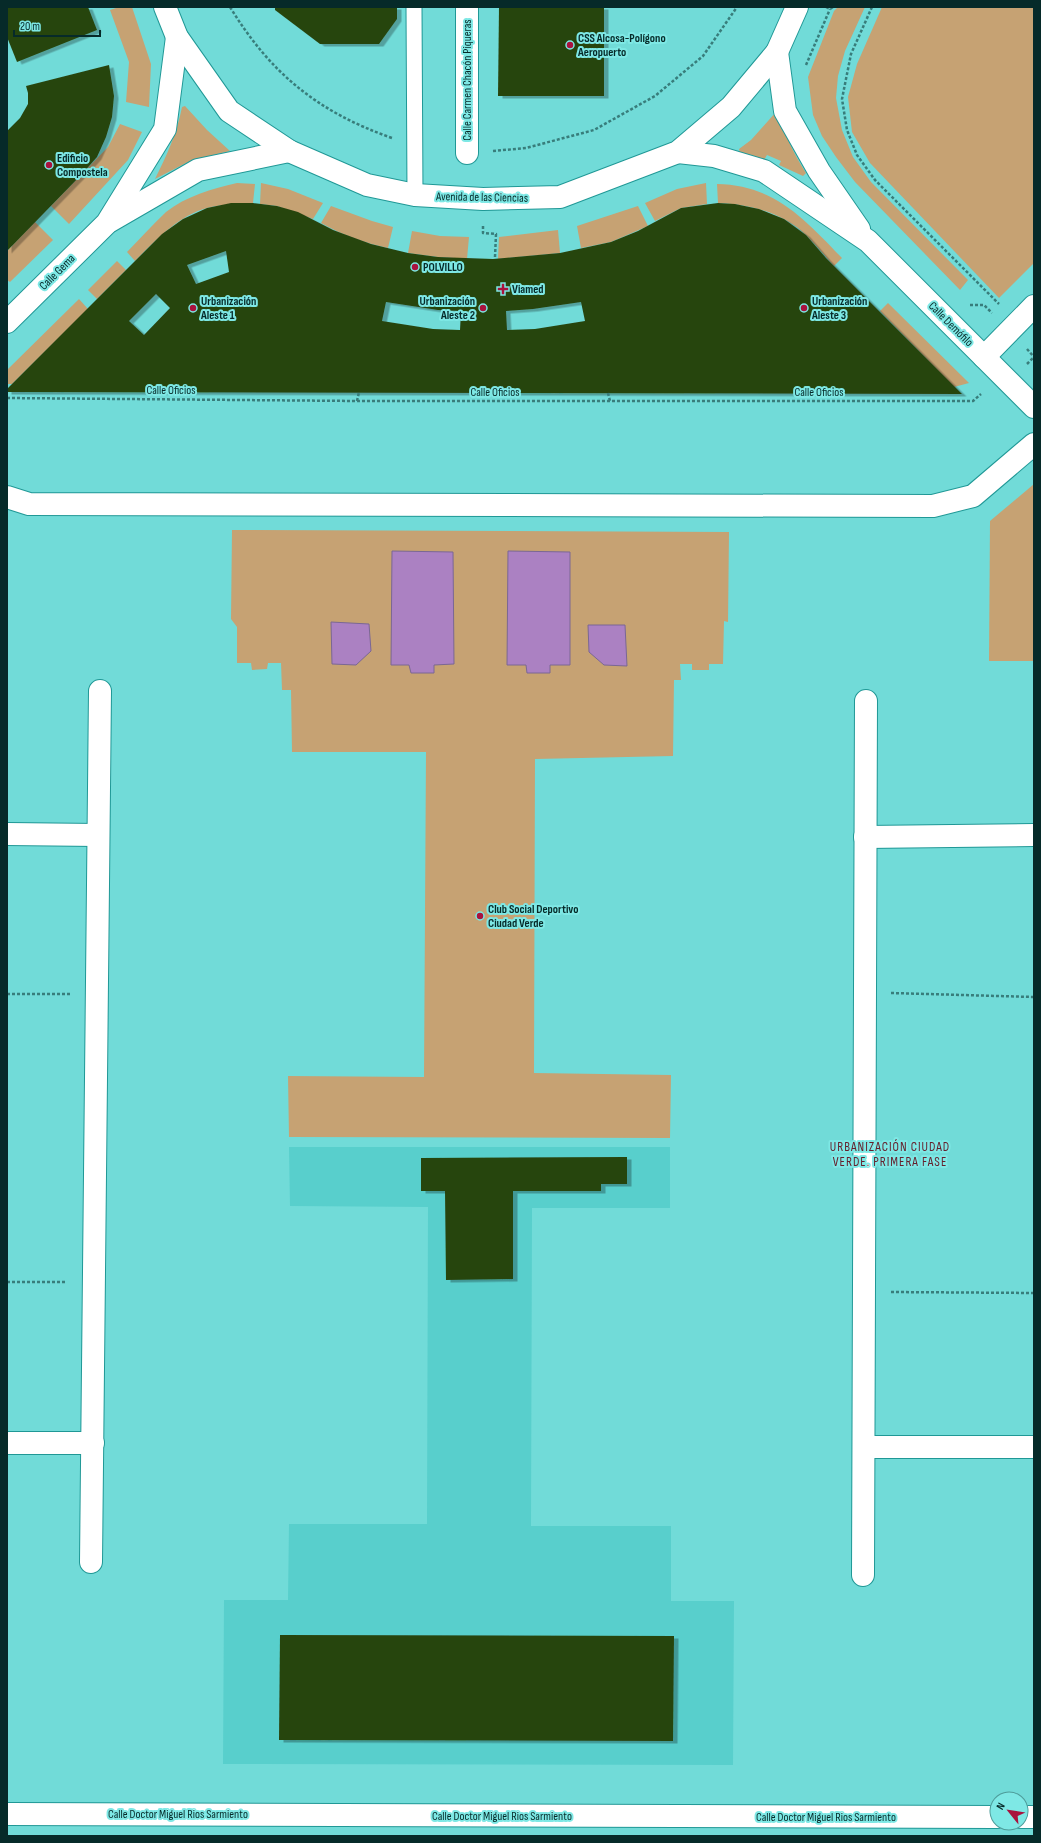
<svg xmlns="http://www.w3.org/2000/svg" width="1041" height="1843" font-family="'Sofia Sans Condensed',sans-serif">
  <defs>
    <filter id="shadow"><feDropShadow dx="4.5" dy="2.5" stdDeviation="0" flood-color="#0004"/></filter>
  </defs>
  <rect width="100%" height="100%" fill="#71dbd8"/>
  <path fill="#58cfcc" d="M289,1147H670V1208H532L531,1526H671V1601H734L733,1765L223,1764L224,1600H288L289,1524H427L428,1207L290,1206Z"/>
  <g fill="#c6a273">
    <path d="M119,7H132L151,64L149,107L126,102L129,62L110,10Z"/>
    <path d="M838,7H865L845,51L838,76L836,98L842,130L853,157L871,182L968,280L960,290L855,182L836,157L822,136L813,115L808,77L834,11Z"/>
    <path d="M882,7H1034V263L999,298L870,163L852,132L848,97L857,64Z"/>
    <path d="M185,106L207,130L230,151L192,160L155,179C167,155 177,133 182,107Z"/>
    <path d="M776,112L778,114C785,135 794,154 806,173L803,176L779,165L781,161L767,155L764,160L751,155L740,154L739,149L751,140Z"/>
    <path d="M120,124L142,132L128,160L69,224L51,206L108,147Z"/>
    <path d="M237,183L255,184L253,203C238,205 221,204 207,208C178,216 156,240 135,261L127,252C140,239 152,225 166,212C186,196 212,189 237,183Z"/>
    <path d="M261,183L288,189L323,203L313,219L277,206L260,204Z"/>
    <path d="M706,183L707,204L681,208L655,221L645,203L677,189Z"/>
    <path d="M717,184C775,185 805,220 842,258L834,266C825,256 816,245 807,236C784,213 749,204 718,203Z"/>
    <path d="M331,206L372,221L393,227L388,248C365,243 342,235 321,223Z"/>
    <path d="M638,206L648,226L611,242L581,248L577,226Z"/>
    <path d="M35,222L53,240L10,282L7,280V251Z"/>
    <path d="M558,230L560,253L498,259L499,237Z"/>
    <path d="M412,231L440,236L469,237L467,259L438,257L408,253Z"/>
    <path d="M117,261L126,270L97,299L88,290Z"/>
    <path d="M79,299L88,309L12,384H7V370Z"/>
    <path d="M888,303L969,383L954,387L880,311Z"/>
    <path d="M1034,484V661H989L990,521Z"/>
    <path d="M232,530L729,532L728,622L724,621L723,664H709V670H692V664H680L681,680H674L673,756L535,759L534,1073L671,1075L670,1138L289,1137L288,1076L424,1077L426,752H292L291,690H282L281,663H268L267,669L252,670L251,663H237V627L231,619Z"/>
  </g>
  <g fill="#ab81c2" stroke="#7a6794">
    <path d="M392,551L453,552L454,664L434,665V673H411L409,665H391Z"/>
    <path d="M508,551L570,552V665H550V673H527L526,665H507Z"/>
    <path d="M331,622L369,624L371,651L356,665L332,664Z"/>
    <path d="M588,625H625L627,666L604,665L589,652Z"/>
  </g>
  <g fill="#284411" fill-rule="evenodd" filter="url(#shadow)">
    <path d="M7,7H88L97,30L17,62L7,37Z"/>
    <path d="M275,7H397V19L379,44H320L275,10Z"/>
    <path d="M499,7H604V96H498Z"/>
    <path d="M109,65L114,96L112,117L106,137L97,157L83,173L7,251V131L20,118L28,104V93L26,86Z"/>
    <path d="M231,203H253L277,206L298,212L333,230L371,244L408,253L438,257L493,259L560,253L611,242L638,231L681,208L718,203L735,204L759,209L784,219L806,235L826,258L962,394L7,392V389L162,234L183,219L207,208ZM226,251L229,272L196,284L187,265ZM156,294L170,308L144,335L129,321ZM386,302L438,310L461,311L460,330L433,329L382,321ZM581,302L585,321L535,329L507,330L506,311L533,309Z"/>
    <path d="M627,1157V1184H601V1191H513V1279L446,1280L445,1191H421V1158Z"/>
    <path d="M280,1635L674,1636L673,1741L279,1740Z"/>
  </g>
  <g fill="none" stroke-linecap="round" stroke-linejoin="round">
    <defs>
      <path id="lane" d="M414,7L415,195"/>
      <g id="street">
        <path d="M467,7V153"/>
        <path d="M984,357L1034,306"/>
        <path d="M7,497L29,504L933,506L973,496L1034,444"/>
        <path d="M7,834L98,835"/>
        <path d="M865,837L1034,835"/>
        <path d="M7,1443H93"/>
        <path d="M864,1447H1034"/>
        <path d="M91,1562L100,691"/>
        <path d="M863,1575L866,701"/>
      </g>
      <g id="secondary">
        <path d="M165,7L177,37L229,111L289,151L367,185L415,195L483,199L560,197L678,152L731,107L777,52L797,7"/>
        <path d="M777,52L785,111L819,171L859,229"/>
        <path d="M678,152L714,156L764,171L868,241L1034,407"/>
        <path d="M110,221L198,170L289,151"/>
        <path d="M7,322L107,223L165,129L177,37"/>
        <path d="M7,1814L997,1817"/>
        <path d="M1021,1817H1034"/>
      </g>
    </defs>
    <use href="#lane" stroke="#209896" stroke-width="17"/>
    <use href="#street" stroke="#209896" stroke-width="24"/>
    <use href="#secondary" stroke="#209896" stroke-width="24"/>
    <g stroke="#387d7b" stroke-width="2.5" stroke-dasharray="3 2" stroke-linecap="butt">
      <path d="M230,7C271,74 318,112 392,138"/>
      <path d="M826,7L830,9L833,7"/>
      <path d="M872,7L851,54L842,99L847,130L857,155L875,180L999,304"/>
      <path d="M806,65L830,9"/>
      <path d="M493,151L526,148L594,130L655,96L703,56L737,7"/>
      <path d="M483,226V233L496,234L495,257"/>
      <path d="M970,305H984L992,313"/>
      <path d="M1027,349L1034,357"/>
      <path d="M1027,364L1034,357"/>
      <path d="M608,393L610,401"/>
      <path d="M7,398L357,401H973L981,394"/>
      <path d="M357,401L359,392"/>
      <path d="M891,993L1034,997"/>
      <path d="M7,994H70"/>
      <path d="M7,1282H67"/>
      <path d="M891,1292L1034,1293"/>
    </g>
    <use href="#lane" stroke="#fff" stroke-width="15"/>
    <use href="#street" stroke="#fff" stroke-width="22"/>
    <use href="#secondary" stroke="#fff" stroke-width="22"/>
  </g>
  <g fill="#a9123e" stroke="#7ee8e5" stroke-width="1.5">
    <circle cx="570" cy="45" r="4"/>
    <circle cx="49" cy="165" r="4"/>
    <circle cx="415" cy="267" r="4"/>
    <path d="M501 283h4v4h4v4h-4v4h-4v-4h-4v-4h4z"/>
    <circle cx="193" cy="308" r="4"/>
    <circle cx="483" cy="308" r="4"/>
    <circle cx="804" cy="308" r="4"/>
    <circle cx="480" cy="916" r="4"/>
  </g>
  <g text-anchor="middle" stroke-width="4" stroke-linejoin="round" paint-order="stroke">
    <g font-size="12" font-weight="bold" fill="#062a29" stroke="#7ee8e5" text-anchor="start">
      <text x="578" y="42">CSS Alcosa-Polígono<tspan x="578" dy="14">Aeropuerto</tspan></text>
      <text x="57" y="162">Edificio<tspan x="57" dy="14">Compostela</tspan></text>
      <text x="423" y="271">POLVILLO</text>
      <text x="512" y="293">Viamed</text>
      <text x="201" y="305">Urbanización<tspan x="201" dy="14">Aleste 1</tspan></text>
      <text x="475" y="305" text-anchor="end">Urbanización<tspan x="475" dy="14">Aleste 2</tspan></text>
      <text x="812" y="305">Urbanización<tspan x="812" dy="14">Aleste 3</tspan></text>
      <text x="488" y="913">Club Social Deportivo<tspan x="488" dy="14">Ciudad Verde</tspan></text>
    </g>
    <g font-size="12" fill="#062a29" stroke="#7ee8e5">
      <text transform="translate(467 80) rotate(-90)" y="4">Calle Carmen Chacón Piqueras</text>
      <text transform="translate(482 197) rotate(1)" y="4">Avenida de las Ciencias</text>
      <text transform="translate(57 272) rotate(-45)" y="4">Calle Gema</text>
      <text transform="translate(951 324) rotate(45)" y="4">Calle Demófilo</text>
      <text x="171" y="394">Calle Oficios</text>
      <text x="495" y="396">Calle Oficios</text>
      <text x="819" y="396">Calle Oficios</text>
      <text x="178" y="1818">Calle Doctor Miguel Rios Sarmiento</text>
      <text x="502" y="1820">Calle Doctor Miguel Rios Sarmiento</text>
      <text x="826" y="1821">Calle Doctor Miguel Rios Sarmiento</text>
    </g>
    <g font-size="13" letter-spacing="1" fill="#65202c" stroke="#7ee8e5">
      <text x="890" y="1151">URBANIZACIÓN CIUDAD<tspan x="890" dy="15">VERDE. PRIMERA FASE</tspan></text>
    </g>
  </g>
  <rect width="1041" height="1843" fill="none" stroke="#062a29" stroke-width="16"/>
  <g transform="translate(1009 1811) rotate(300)"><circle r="19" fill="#7ee8e5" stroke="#4e9c9a"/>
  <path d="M0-3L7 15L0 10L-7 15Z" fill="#a9123e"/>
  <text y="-6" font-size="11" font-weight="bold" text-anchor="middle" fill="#062a29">N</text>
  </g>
  <path d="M14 30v6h86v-6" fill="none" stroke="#062a29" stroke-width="2"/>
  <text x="20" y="30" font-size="12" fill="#062a29" stroke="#7ee8e5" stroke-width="3" paint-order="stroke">20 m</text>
</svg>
